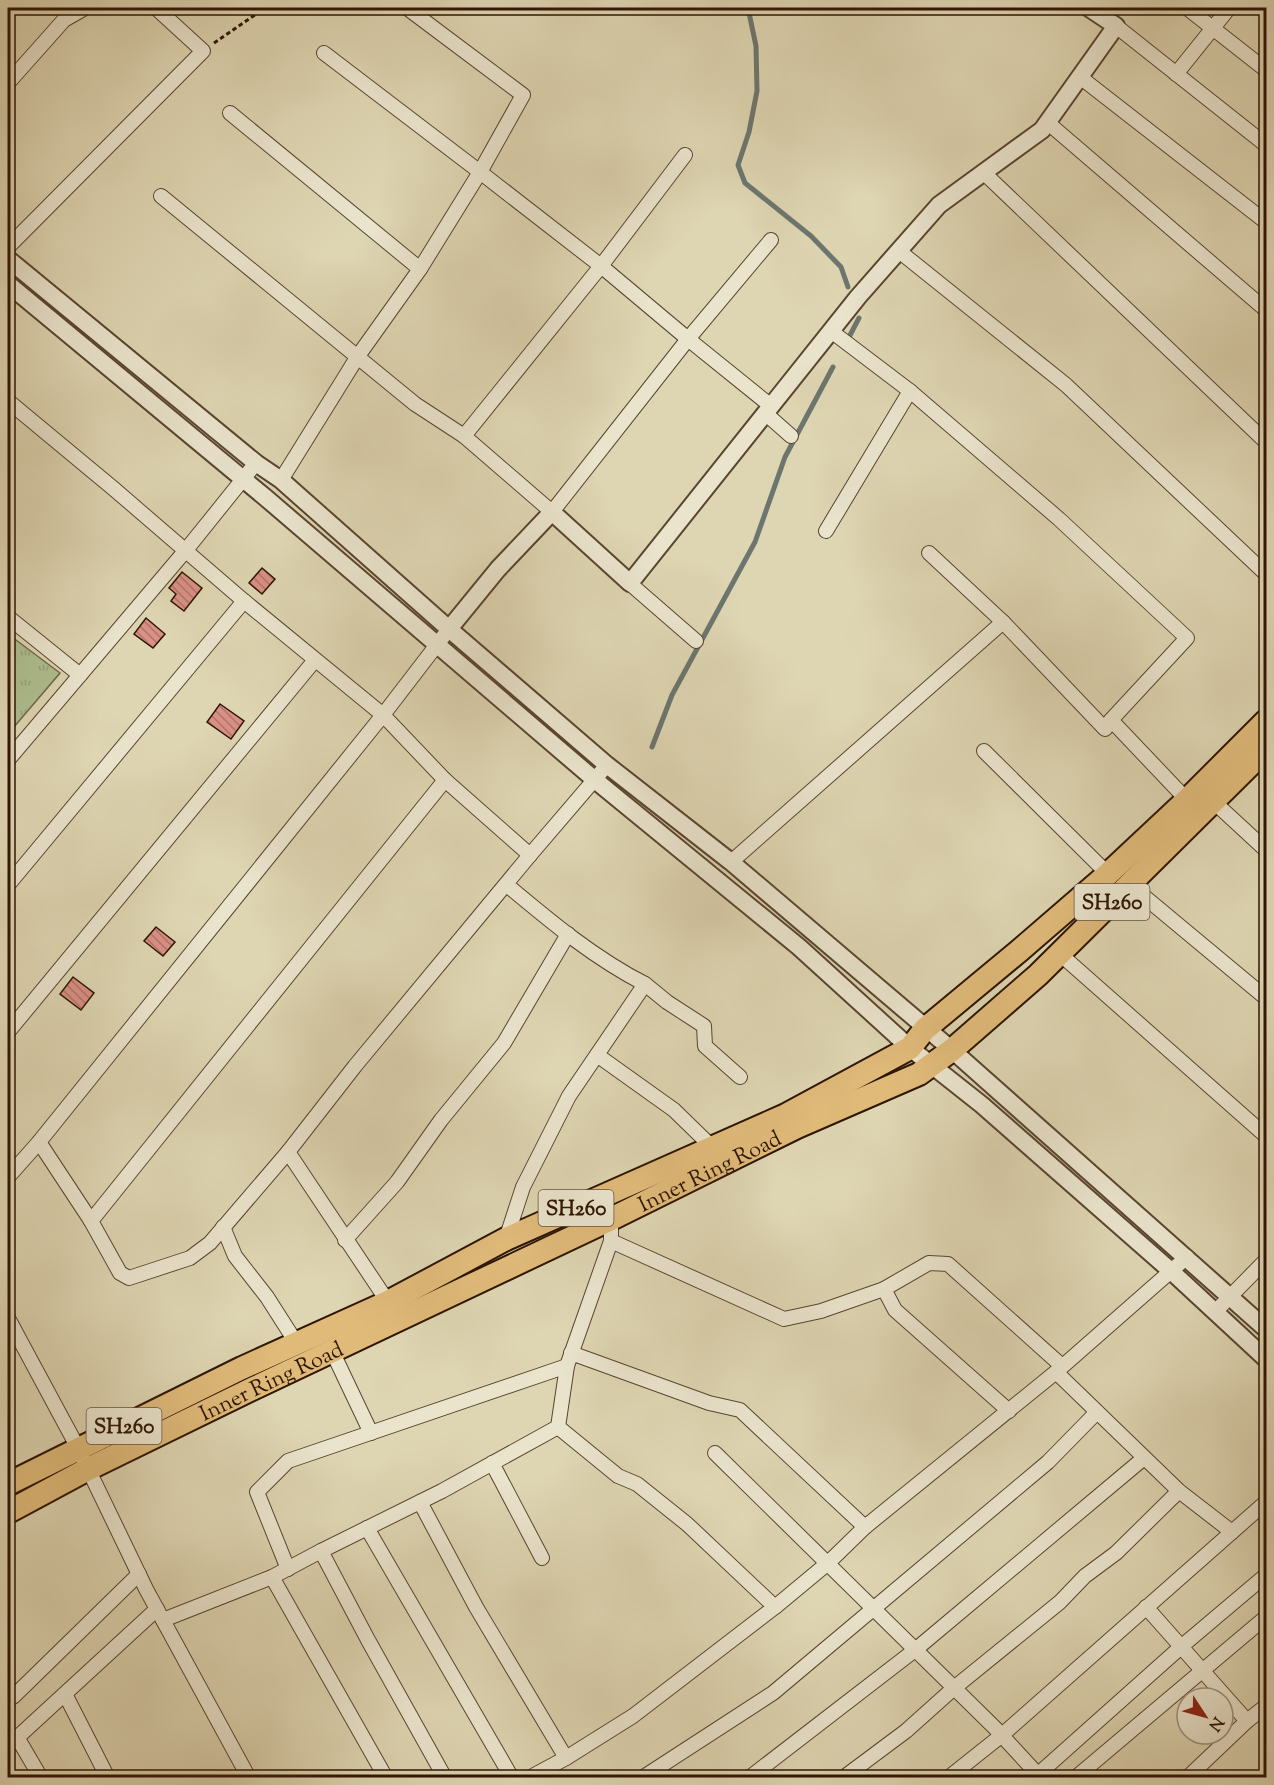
<svg xmlns="http://www.w3.org/2000/svg" width="1274" height="1785" font-family="'Sorts Mill Goudy',serif">
  <defs>
    <pattern id="park-tufts" width="24" height="20" patternUnits="userSpaceOnUse" patternTransform="scale(1.5)"><rect width="24" height="20" fill="#aebe8f"/><path d="M3 7l-1-3M5 7V3M7 7l1-3M15 17l-1-3M17 17v-4M19 17l1-3" fill="none" stroke="#96a27a"/></pattern>
    <pattern id="building-back-hatch" width="6" height="6" patternUnits="userSpaceOnUse" patternTransform="scale(1.5)"><rect width="6" height="6" fill="#da9085"/><path d="M-1 5l2 2M0 0l6 6M5-1l2 2" fill="none" stroke="#b1746b"/></pattern>
  </defs>
  <rect width="100%" height="100%" fill="#ded5b2"/>
  <filter id="stains"><feTurbulence type="fractalNoise" baseFrequency=".00333" numOctaves="4"/><feColorMatrix values="0 0 0 0 .2 0 0 0 0 .09 0 0 0 0 .02 0 0 0 .5 -.17"/></filter>
  <radialGradient id="worn" r=".72"><stop offset=".6" stop-color="#630" stop-opacity="0"/><stop offset="1" stop-color="#630" stop-opacity=".3"/></radialGradient>
  <path fill="url(#park-tufts)" stroke="#6e6a49" stroke-width="1.5" d="M8,634L60,673L8,734Z"/>
  <g fill="none" stroke-linecap="round" stroke-linejoin="round">
    <g stroke="#6c766e" stroke-width="5">
      <path d="M748,8L756,46L757,91L749,132L738,165L745,183L811,236L841,267L848,287"/>
      <path d="M847,341L859,318"/>
      <path d="M652,747L672,695L755,542L785,457L833,367"/>
    </g>
  </g>
  <g fill="url(#building-back-hatch)" stroke="#2e1503" stroke-width="1.5">
    <path d="M262,568L275,579L262,594L249,583Z"/>
    <path d="M182,572L202,588L184,611L171,601L176,594L169,588Z"/>
    <path d="M146,618L165,634L153,648L134,634Z"/>
    <path d="M220,704L244,721L231,739L207,722Z"/>
    <path d="M156,927L175,942L163,956L144,941Z"/>
    <path d="M73,977L94,993L81,1010L60,994Z"/>
  </g>
  <g fill="none" stroke-linecap="round" stroke-linejoin="round">
    <defs>
      <g id="minor">
        <path d="M1187,8L1266,70"/>
        <path d="M1116,26L1266,145"/>
        <path d="M324,53L480,172L523,95L407,8"/>
        <path d="M1176,74L1229,8"/>
        <path d="M1080,77L1266,222"/>
        <path d="M8,83L64,20L85,8"/>
        <path d="M230,113L420,269"/>
        <path d="M1047,122L1266,310"/>
        <path d="M983,172L1266,442"/>
        <path d="M161,196L415,404L464,436L552,512L688,339L771,406"/>
        <path d="M8,247L203,51L156,8"/>
        <path d="M899,251L1066,385L1266,574"/>
        <path d="M831,331L910,391L1059,519L1187,638L1111,720L1187,800"/>
        <path d="M8,401L114,489L244,601L383,715L445,780L530,855"/>
        <path d="M765,413L791,436"/>
        <path d="M464,436L601,266L685,155"/>
        <path d="M281,480L358,356L420,269L480,172L601,266L688,339L771,240"/>
        <path d="M826,531L910,391"/>
        <path d="M627,581L696,641"/>
        <path d="M8,617L80,675"/>
        <path d="M1003,622L1105,729L1111,720"/>
        <path d="M984,751L1108,874"/>
        <path d="M8,760L186,550L256,463"/>
        <path d="M445,780L91,1221L120,1273L129,1278L190,1258L210,1243L288,1152L355,1066L530,855L607,765"/>
        <path d="M1214,802L1266,850"/>
        <path d="M731,862L1003,622L929,553"/>
        <path d="M1129,884L1266,998"/>
        <path d="M8,885L244,601"/>
        <path d="M1060,954L1266,1136"/>
        <path d="M645,984L667,1002L704,1026L705,1046L740,1077"/>
        <path d="M8,1032L315,660"/>
        <path d="M597,1055L674,1110L713,1148"/>
        <path d="M39,1142L91,1221"/>
        <path d="M288,1152L388,1302"/>
        <path d="M8,1177L39,1142L383,715L449,629"/>
        <path d="M223,1227L235,1256L267,1297L297,1344"/>
        <path d="M506,1239L523,1187L569,1096L645,984C594,958 550,921 507,885"/>
        <path d="M345,1240L397,1182L441,1120L504,1043L568,934"/>
        <path d="M611,1241L784,1319L821,1311L884,1289L929,1263L948,1264L1062,1366"/>
        <path d="M884,1289L895,1310L1009,1411"/>
        <path d="M1215,1312L1266,1260"/>
        <path d="M8,1318L78,1448L146,1589L249,1778"/>
        <path d="M332,1351L371,1433"/>
        <path d="M571,1353L709,1403L740,1410L865,1527"/>
        <path d="M558,1427L618,1476L637,1484L687,1524L775,1607"/>
        <path d="M715,1453L995,1728L1041,1778"/>
        <path d="M492,1463L542,1558"/>
        <path d="M420,1502L476,1607L566,1758"/>
        <path d="M367,1528L512,1778"/>
        <path d="M1232,1532L1266,1502"/>
        <path d="M321,1551L368,1640L445,1778"/>
        <path d="M288,1569L257,1492L288,1461L567,1366"/>
        <path d="M272,1577L386,1778"/>
        <path d="M1146,1607L1247,1721"/>
        <path d="M163,1620L272,1577L321,1551L442,1491L558,1427L567,1366L611,1241V1219"/>
        <path d="M65,1694L108,1778"/>
        <path d="M8,1700L14,1696L139,1574"/>
        <path d="M17,1737L41,1778"/>
        <path d="M8,1746L157,1609"/>
        <path d="M529,1778L566,1758L633,1716L775,1607L828,1563L865,1527L1056,1372L1187,1257"/>
        <path d="M642,1778L773,1693L1048,1462L1097,1412"/>
        <path d="M749,1778L915,1650L1144,1458"/>
        <path d="M843,1778L906,1731L954,1688L1060,1602L1085,1576L1116,1553L1179,1491"/>
        <path d="M948,1778L1002,1735L1232,1532L1179,1491L1056,1372"/>
        <path d="M1034,1778L1182,1646L1266,1575"/>
        <path d="M1075,1778L1266,1617"/>
        <path d="M1187,1778L1247,1721L1266,1706"/>
      </g>
      <g id="tertiary">
        <path d="M8,259L256,463L281,480L449,629L607,765L731,862L952,1050L1266,1329"/>
        <path d="M8,284L266,498L595,780L799,947L910,1048L982,1105L1171,1271L1266,1359"/>
        <path d="M449,629L498,569L552,512L630,583L858,297L939,205L1042,130L1116,26L1089,8"/>
      </g>
      <g id="trunk">
        <path d="M8,1484L242,1368L388,1302L506,1239L786,1115L910,1048L925,1029L1019,951L1108,874L1187,800L1266,721"/>
        <path id="s1" d="M8,1512L88,1469L254,1388L611,1219L797,1127L919,1074L952,1050L1038,975L1266,749"/>
      </g>
    </defs>
    <use href="#minor" stroke="#5a452f" stroke-width="16"/>
    <use href="#tertiary" stroke="#5a452f" stroke-width="20"/>
    <use href="#trunk" stroke="#2e1503" stroke-width="26"/>
    <path stroke="#2e1503" stroke-width="3" stroke-dasharray="4.5 3" stroke-linecap="butt" d="M214,43L265,8"/>
    <use href="#minor" stroke="#eae4cd" stroke-width="14"/>
    <use href="#tertiary" stroke="#eae4cd" stroke-width="16"/>
    <use href="#trunk" stroke="#dfba79" stroke-width="22"/>
  </g>
  <g text-anchor="middle" stroke-width="5" stroke-linejoin="round" paint-order="stroke">
    <g fill="#eae4cd" stroke="#665340" stroke-width="1.5">
      <rect x="1074.5" y="884" width="75" height="36" rx="4.5"/>
      <rect x="538.5" y="1190" width="75" height="36" rx="4.5"/>
      <rect x="86.5" y="1408" width="75" height="36" rx="4.5"/>
    </g>
    <g font-size="21" font-weight="bold" fill="#2e1503">
      <text x="1112" y="909">SH260</text>
      <text x="576" y="1215">SH260</text>
      <text x="124" y="1433">SH260</text>
    </g>
    <g font-size="22" fill="#2e1503" stroke="#eae4cd">
      <text dy="8" stroke="none"><textPath href="#s1" startOffset="780">Inner Ring Road</textPath></text>
      <text dy="8" stroke="none"><textPath href="#s1" startOffset="294">Inner Ring Road</textPath></text>
    </g>
  </g>
  <rect width="1274" height="1785" fill="none" stroke="#ded5b2" stroke-width="30"/>
  <rect x="9" y="9" width="1256" height="1767" fill="none" stroke="#2e1503" stroke-width="3"/>
  <rect x="15" y="15" width="1244" height="1755" fill="none" stroke="#2e1503" stroke-width="1.5"/>
  <g transform="translate(1205 1716) rotate(126)"><circle r="28" fill="#eae4cd" stroke="#9f917c" stroke-width="1.5"/>
  <path d="M0-4.5L10 22L0 15L-10 22Z" fill="#8f2418"/>
  <text y="-9" font-size="16" font-weight="bold" text-anchor="middle" fill="#2e1503">N</text>
  </g>
  <rect width="100%" height="100%" filter="url(#stains)"/>
  <rect width="100%" height="100%" fill="url(#worn)"/>
</svg>
